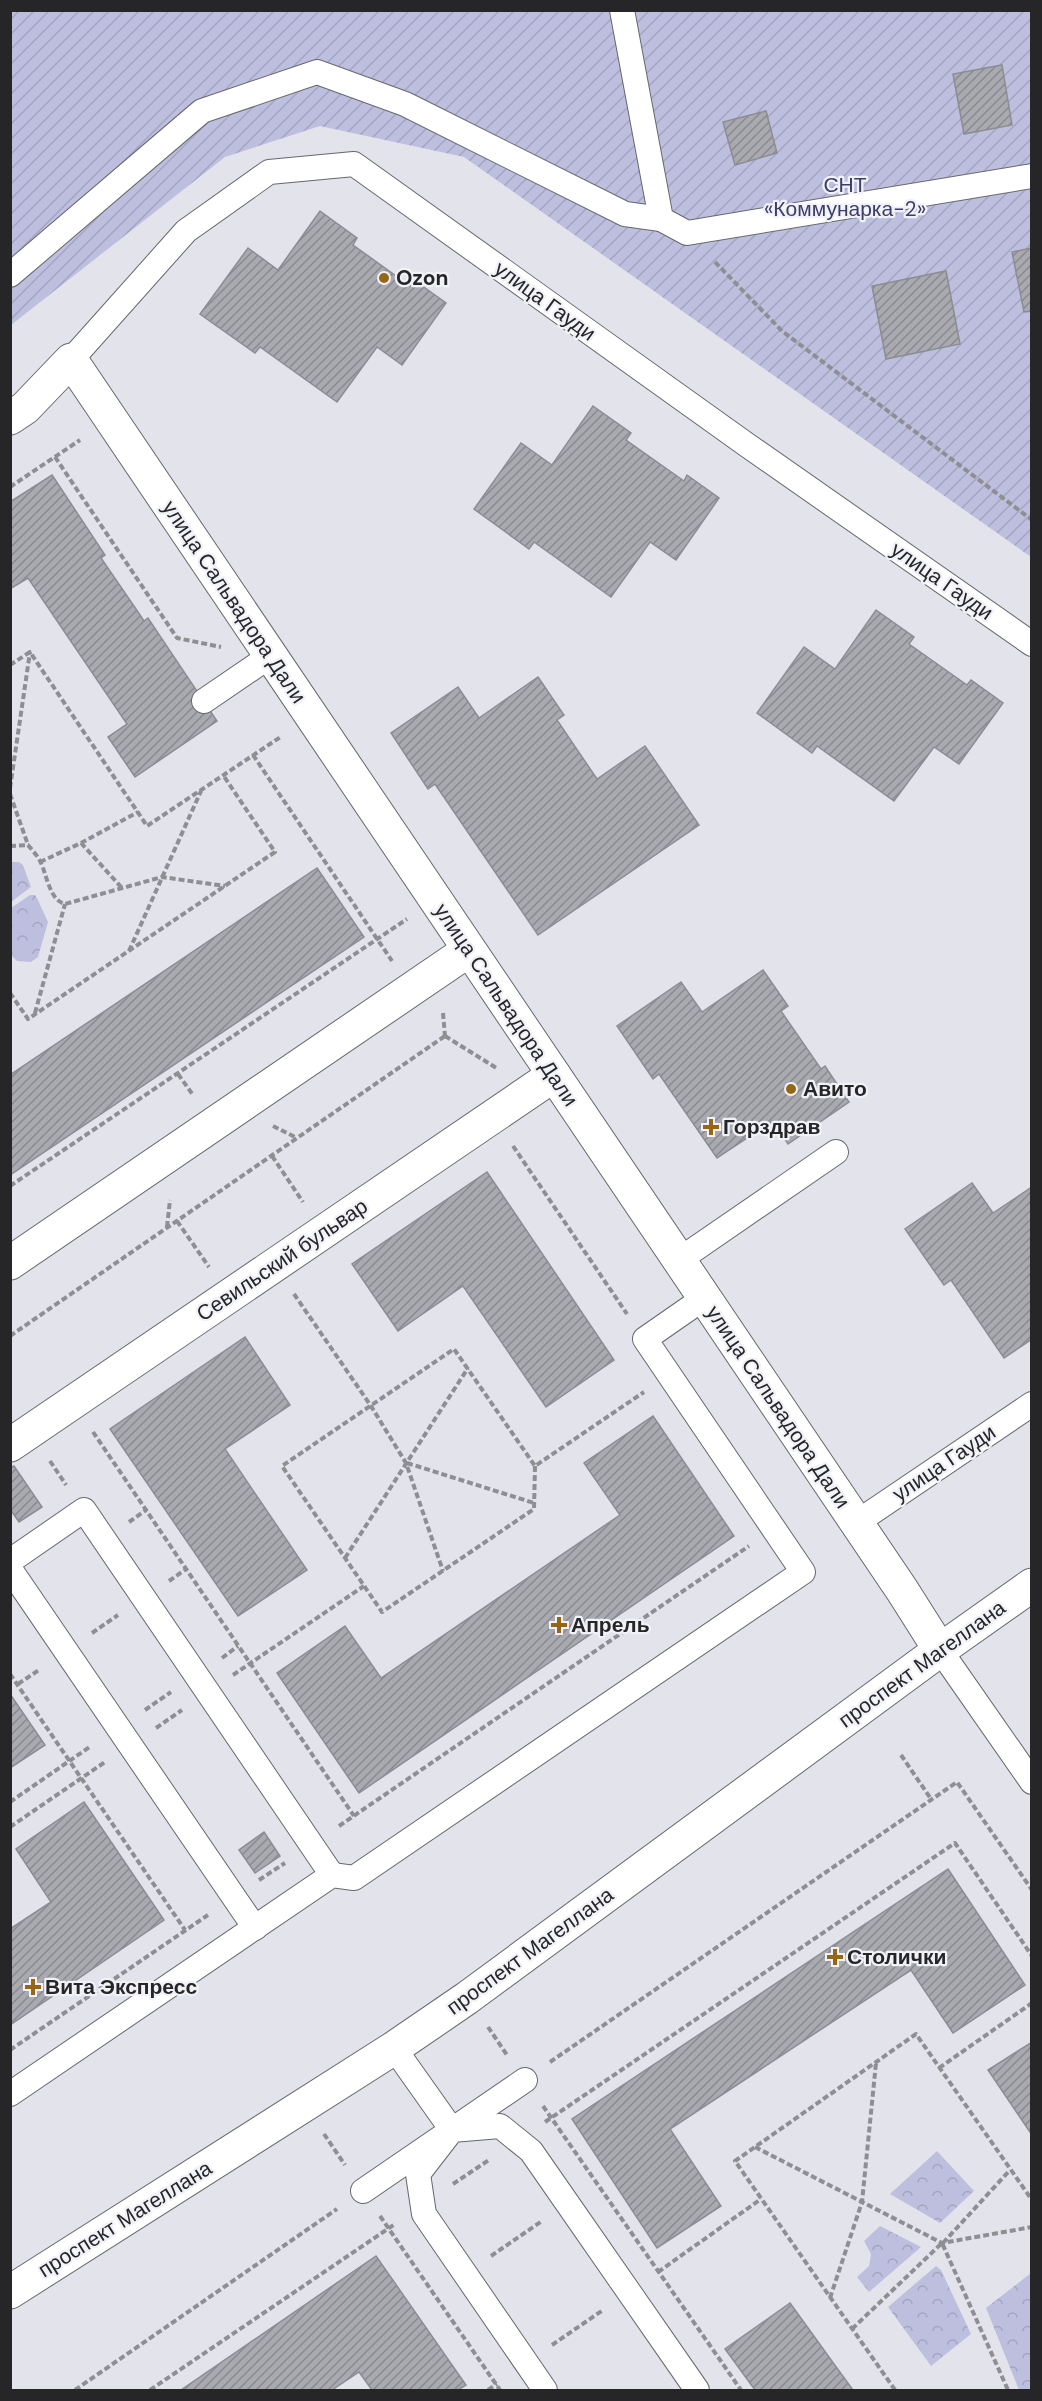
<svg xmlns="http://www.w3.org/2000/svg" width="1042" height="2401" font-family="'DM Sans',sans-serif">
  <defs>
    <pattern id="park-crowns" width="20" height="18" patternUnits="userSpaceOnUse" patternTransform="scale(1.5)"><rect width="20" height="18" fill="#bebfdf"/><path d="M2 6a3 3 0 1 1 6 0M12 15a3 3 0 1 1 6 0" fill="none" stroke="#a3a4bf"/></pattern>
    <pattern id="garden-furrows" width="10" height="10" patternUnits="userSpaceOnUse" patternTransform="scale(1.5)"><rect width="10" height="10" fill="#bebfdf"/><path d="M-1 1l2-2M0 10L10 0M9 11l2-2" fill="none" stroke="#a3a4bf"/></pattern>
    <pattern id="building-hatch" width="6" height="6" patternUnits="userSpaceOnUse" patternTransform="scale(1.5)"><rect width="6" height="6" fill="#a9a9b0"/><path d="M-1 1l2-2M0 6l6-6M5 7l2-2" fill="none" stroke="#89898f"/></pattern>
  </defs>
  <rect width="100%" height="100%" fill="#e3e4eb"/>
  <g fill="url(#park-crowns)">
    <path d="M11,862H19L23,865L31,887L11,902Z"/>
    <path d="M30,895H35L37,898L48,922L38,957L31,962L17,961L11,955V908Z"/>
    <path d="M937,2151L974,2191L940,2223L890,2194Z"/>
    <path d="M880,2226L921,2247L869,2292L857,2277L869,2266L871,2254L864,2241Z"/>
    <path d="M936,2266L941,2270L971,2334L931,2366L888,2307Z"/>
    <path d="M1031,2273V2390H1019L986,2308Z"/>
  </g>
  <path fill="url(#garden-furrows)" d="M11,11H1031V557L464,157L320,126L225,157L11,325Z"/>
  <g fill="url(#building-hatch)" stroke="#8c8d93" stroke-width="1.5">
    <path d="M1002,65L1012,125L964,134L953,74Z"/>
    <path d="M766,111L777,153L735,165L723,122Z"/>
    <path d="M320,211L357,238L353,245L410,286L414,280L446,303L402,365L377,347L337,402L260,347L255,353L200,314L248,248L278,270Z"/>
    <path d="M1032,248V311L1024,312L1012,252Z"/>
    <path d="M946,271L960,344L886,359L872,286Z"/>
    <path d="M593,406L631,433L626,440L684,481L687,475L719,498L676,560L650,542L611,597L534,542L529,549L474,509L521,443L552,465Z"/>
    <path d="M52,475L105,555L101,558L138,612L144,621L148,618L217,721L135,777L108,737L127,724L28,578L10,589V502Z"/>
    <path d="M876,610L914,637L909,644L933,661L967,685L971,680L1003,703L959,764L934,747L894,801L817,746L812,753L757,713L804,647L835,669Z"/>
    <path d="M538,677L564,715L557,720L597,779L645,746L699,825L538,935L435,784L428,789L391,733L458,687L479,718Z"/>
    <path d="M317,868L364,937L10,1175V1075Z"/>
    <path d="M763,970L788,1006L781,1011L821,1069L825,1066L849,1102L788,1144L773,1121L717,1158L659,1074L653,1079L617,1026L681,982L702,1012Z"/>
    <path d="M487,1172L614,1360L546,1407L463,1286L398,1331L352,1264Z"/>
    <path d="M972,1183L993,1213L1032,1187V1339L1004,1358L951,1280L944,1285L905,1229Z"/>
    <path d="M245,1337L290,1405L225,1449L307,1570L238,1616L110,1429Z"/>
    <path d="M653,1416L734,1536L359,1793L277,1673L345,1626L381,1678L620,1515L584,1463Z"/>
    <path d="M14,1466L42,1507L19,1522L10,1509V1468Z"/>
    <path d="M10,1694L45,1745L10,1768Z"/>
    <path d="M84,1802L164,1920L10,2025V1929L51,1902L16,1849Z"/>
    <path d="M264,1832L280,1856L255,1873L239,1850Z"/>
    <path d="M948,1869L1025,1985L953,2033L911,1970L670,2129L721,2206L657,2248L572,2119Z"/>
    <path d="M1032,2042V2135L988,2070Z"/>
    <path d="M376,2256L466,2385L458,2390H372L359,2372L332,2390H181Z"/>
    <path d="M790,2303L834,2364L853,2390H755L725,2349Z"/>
  </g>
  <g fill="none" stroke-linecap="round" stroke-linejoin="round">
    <defs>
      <g id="lane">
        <path d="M622,10L661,219L687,233L1032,176"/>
        <path d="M10,275L202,111L317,72L405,104L625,214L661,219"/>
        <path d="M71,360L186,231L269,172L354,164L747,445L1032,644"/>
        <path d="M204,701L270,656"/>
        <path d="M679,1260L836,1152"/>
        <path d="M856,1523L1032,1404"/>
        <path d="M10,1561L84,1510L332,1875"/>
        <path d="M10,1569L255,1928"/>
        <path d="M940,1650L1032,1782"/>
        <path d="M394,2048L452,2130"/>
        <path d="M10,2094L332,1875L354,1878L803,1572L645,1339L704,1298"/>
        <path d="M363,2191L525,2080"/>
        <path d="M545,2390L424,2214L418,2174L452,2130L500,2126L531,2151L697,2390"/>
      </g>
      <g id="street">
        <path d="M10,418L25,408L71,360L902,1590L940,1650"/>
        <path d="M10,1263L469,950"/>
        <path d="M10,1445L554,1075"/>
        <path d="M10,2292L394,2048L467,1998L940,1650L1032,1585"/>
      </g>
    </defs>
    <use href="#lane" stroke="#67686e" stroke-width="26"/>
    <use href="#street" stroke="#67686e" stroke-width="35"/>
    <g stroke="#8e8e93" stroke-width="4" stroke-dasharray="6 3" stroke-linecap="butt">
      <path d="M715,262L782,331L1032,520"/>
      <path d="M55,457L177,638L221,647"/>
      <path d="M10,487L80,440"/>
      <path d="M10,665L30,652L147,826L282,736"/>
      <path d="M253,755L392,961"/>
      <path d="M10,788L30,652"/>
      <path d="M10,794L28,845"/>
      <path d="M81,843L122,888"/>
      <path d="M10,846L28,845C32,850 37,855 40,861C47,874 49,900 65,904L162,877L225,886"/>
      <path d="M40,862L81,843L138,812"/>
      <path d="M129,951L201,791"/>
      <path d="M10,993L28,1019L275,852L223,775"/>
      <path d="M35,1013L65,904"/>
      <path d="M443,1013L445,1036"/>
      <path d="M445,1036L498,1069"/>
      <path d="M178,1074L193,1095"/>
      <path d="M273,1126L297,1138"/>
      <path d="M513,1146L627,1314"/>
      <path d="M272,1156L303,1202"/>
      <path d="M10,1186L407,919"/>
      <path d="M177,1221L209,1267"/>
      <path d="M167,1227L170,1200"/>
      <path d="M294,1294L371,1406L406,1463L443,1571"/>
      <path d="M10,1336L445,1036"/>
      <path d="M93,1432L354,1816"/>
      <path d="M50,1461L66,1485"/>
      <path d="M407,1463L534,1503"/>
      <path d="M535,1466L534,1509L382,1612L282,1466L454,1349L535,1466L644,1392"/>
      <path d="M129,1522L146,1510"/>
      <path d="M345,1558L468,1368"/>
      <path d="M169,1581L186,1569"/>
      <path d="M92,1633L118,1615"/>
      <path d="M222,1658L238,1646"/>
      <path d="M10,1674L185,1930"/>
      <path d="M233,1675L364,1586"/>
      <path d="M18,1684L39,1670"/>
      <path d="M145,1710L171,1692"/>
      <path d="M156,1728L182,1710"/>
      <path d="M901,1755L931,1799"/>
      <path d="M10,1802L91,1746"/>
      <path d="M339,1826L749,1546"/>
      <path d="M10,1827L105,1762"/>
      <path d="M259,1880L285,1863"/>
      <path d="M488,2027L507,2055"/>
      <path d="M10,2050L208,1915"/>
      <path d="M550,2062L957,1782L1032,1890"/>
      <path d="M939,2068L1032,2003"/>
      <path d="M543,2106L741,2390"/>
      <path d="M545,2122L955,1843L1032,1956"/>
      <path d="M324,2134L345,2165"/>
      <path d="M755,2147L942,2243L1032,2227"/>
      <path d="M453,2184L489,2160"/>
      <path d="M380,2216L500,2390"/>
      <path d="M943,2243L1010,2170"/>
      <path d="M491,2256L542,2221"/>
      <path d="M658,2272L761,2199"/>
      <path d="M830,2298L862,2202L876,2063"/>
      <path d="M852,2329L942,2243L1008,2390"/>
      <path d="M552,2345L603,2310"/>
      <path d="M75,2390L337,2209"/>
      <path d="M150,2390L395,2224"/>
      <path d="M488,2390L497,2384"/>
      <path d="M895,2390L735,2161L916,2034L1032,2200"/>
    </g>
    <use href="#lane" stroke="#fff" stroke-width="24"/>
    <use href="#street" stroke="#fff" stroke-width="33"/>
  </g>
  <g fill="#966617" stroke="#f1f1f8" stroke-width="2">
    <circle cx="384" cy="278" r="6"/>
    <circle cx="791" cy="1089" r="6"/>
    <path d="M708 1118h6v6h6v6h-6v6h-6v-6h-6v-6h6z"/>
    <path d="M556 1616h6v6h6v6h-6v6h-6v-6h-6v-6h6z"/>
    <path d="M832 1948h6v6h6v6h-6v6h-6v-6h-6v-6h6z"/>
    <path d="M30 1978h6v6h6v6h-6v6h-6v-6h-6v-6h6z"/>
  </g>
  <g text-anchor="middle" stroke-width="4.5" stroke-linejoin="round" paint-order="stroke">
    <g font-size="21" fill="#3d3c6a" stroke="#f1f1f8">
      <text x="845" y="192">СНТ<tspan x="845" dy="24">«Коммунарка-2»</tspan></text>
    </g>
    <g font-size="21" font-weight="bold" fill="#262628" stroke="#f1f1f8" text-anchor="start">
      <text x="396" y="285">Ozon</text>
      <text x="803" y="1096">Авито</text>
      <text x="723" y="1134">Горздрав</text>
      <text x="571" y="1632">Апрель</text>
      <text x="847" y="1964">Столички</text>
      <text x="45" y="1994">Вита Экспресс</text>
    </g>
    <g font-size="21" fill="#262628" stroke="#f1f1f8">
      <text transform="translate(545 301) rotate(36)" y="7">улица Гауди</text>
      <text transform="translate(942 581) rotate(35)" y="7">улица Гауди</text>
      <text transform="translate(234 602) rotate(56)" y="7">улица Сальвадора Дали</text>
      <text transform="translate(506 1005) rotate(56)" y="7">улица Сальвадора Дали</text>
      <text transform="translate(282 1260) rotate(-34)" y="7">Севильский бульвар</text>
      <text transform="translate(778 1407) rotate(56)" y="7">улица Сальвадора Дали</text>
      <text transform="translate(944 1463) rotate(-34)" y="7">улица Гауди</text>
      <text transform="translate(922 1664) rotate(-36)" y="7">проспект Магеллана</text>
      <text transform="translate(530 1951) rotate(-36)" y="7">проспект Магеллана</text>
      <text transform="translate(125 2219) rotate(-32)" y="7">проспект Магеллана</text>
    </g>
  </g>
  <rect width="1042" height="2401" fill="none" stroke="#262628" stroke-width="24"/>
</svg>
